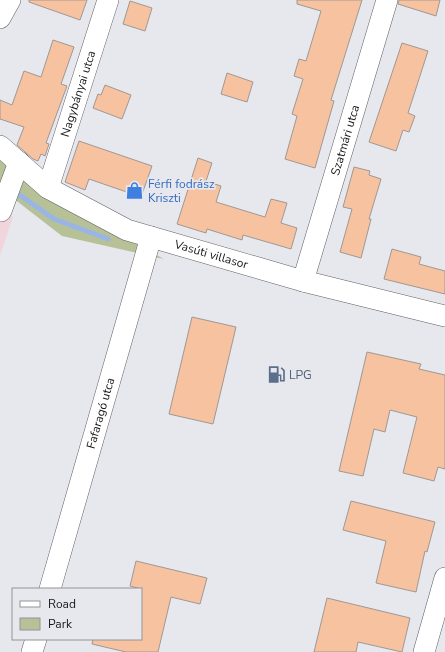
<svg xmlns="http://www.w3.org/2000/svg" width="445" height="652" font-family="'Nunito Sans',sans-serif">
  <rect width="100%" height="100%" fill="#e7e7ee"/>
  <path fill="#f0d6dc" d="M0,210L13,217L0,256Z"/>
  <path fill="#b7c197" d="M0,158L45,195L164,259L62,236L0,188Z"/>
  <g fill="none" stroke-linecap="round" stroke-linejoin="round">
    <path stroke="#99b5e6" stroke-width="5" d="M14,191L54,219L108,239"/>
  </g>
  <g fill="#f7c29f" stroke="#9f9894">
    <path d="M29,0H87L80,20L29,2Z"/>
    <path d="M297,0H362L331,100L334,101L315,168L285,159L297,116L292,114L303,79L294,76L299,59L306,61L321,11L297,4Z"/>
    <path d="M399,0H440L436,16L398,4Z"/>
    <path d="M130,1L152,8L145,31L123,24Z"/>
    <path d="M53,40L74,47L61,84L67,86L46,143L49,144L45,156L41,154L38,161L33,159L17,145L24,127L0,119V100L12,105L24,71L41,77Z"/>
    <path d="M402,43L428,51L408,113L415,116L409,132L403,130L396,151L369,142Z"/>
    <path d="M227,73L253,82L247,102L221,94Z"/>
    <path d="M105,85L131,95L122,119L93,108L98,94L101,95Z"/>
    <path d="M79,141L152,166L141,197L89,179L85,190L65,182Z"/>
    <path d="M198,158L212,163L206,181L221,186L216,202L265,217L271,199L287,203L281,223L297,228L291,249L243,235L242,240L207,229L206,233L177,224Z"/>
    <path d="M354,167L370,171L369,175L381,179L369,219H371L361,258L340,252L352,209L343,207Z"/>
    <path d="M392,249L421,257L419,264L445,271V294L384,279Z"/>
    <path d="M192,317L236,327L213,424L169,414Z"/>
    <path d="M367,352L421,364L419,369L445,375V469L438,467L434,481L403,473L417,417L390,410L385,432L374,429L363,476L339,471Z"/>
    <path d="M351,501L435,522L427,552L425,551L416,592L376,583L386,541L343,530Z"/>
    <path d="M136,561L207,578L200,604L171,597L158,652H126L92,644L93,639H141V589L130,586Z"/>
    <path d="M327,598L410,618L402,652L358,642L356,652H314Z"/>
  </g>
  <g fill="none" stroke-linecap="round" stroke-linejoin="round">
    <defs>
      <g id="minor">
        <path d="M0,18L10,0"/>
        <path id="s1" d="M0,146L48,188L127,230L303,281L445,316"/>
        <path id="s2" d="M48,188L108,0"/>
        <path d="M1,211L19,162"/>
        <path id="s3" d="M303,281L387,0"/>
        <path id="s4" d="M50,589L151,237"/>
        <path d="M32,652L36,639"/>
        <path d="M424,652L445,578"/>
      </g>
    </defs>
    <use href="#minor" stroke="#5f5f65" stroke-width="22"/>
    <use href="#minor" stroke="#fff" stroke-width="21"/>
  </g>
  <defs>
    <symbol id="shop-bare" viewBox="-9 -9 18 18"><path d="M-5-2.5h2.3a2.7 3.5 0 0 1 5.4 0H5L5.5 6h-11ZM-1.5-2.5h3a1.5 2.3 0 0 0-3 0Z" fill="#3f7fe0" stroke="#e7e7ee" stroke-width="2.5" paint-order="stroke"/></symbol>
    <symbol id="fuel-bare" viewBox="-9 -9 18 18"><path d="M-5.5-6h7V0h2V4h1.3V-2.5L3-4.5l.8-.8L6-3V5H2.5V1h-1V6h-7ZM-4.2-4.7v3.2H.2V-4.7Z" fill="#5c6f8a" stroke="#e7e7ee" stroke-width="2.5" paint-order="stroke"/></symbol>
  </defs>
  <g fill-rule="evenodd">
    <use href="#shop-bare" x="122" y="178" width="25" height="25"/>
    <use href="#fuel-bare" x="264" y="362" width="25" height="25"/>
  </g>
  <g text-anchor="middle" stroke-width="3.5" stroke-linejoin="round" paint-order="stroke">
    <g font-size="12" fill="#171719" stroke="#e7e7ee">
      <text dy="4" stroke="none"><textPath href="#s2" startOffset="99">Nagybányai utca</textPath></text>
      <text dy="4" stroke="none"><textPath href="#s3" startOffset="147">Szatmári utca</textPath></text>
      <text dy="4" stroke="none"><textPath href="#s1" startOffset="241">Vasúti villasor</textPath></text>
      <text dy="4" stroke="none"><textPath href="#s4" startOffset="183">Fafaragó utca</textPath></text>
    </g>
    <g font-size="12" fill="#366cbe" stroke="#e7e7ee" text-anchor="start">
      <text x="148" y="188">Férfi fodrász<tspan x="148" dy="14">Kriszti</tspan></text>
    </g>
    <g font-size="12" fill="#4e5e75" stroke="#e7e7ee" text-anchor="start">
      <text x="289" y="379">LPG</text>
    </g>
  </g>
  <rect x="12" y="588" width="130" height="52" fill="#e7e7ee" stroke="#949499"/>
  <rect x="20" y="601" width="20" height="6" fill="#ffffff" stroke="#949499"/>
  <text x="48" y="608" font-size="12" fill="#171719">Road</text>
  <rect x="20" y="618" width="20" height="12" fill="#b7c197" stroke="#949499"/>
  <text x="48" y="628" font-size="12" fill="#171719">Park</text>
</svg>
